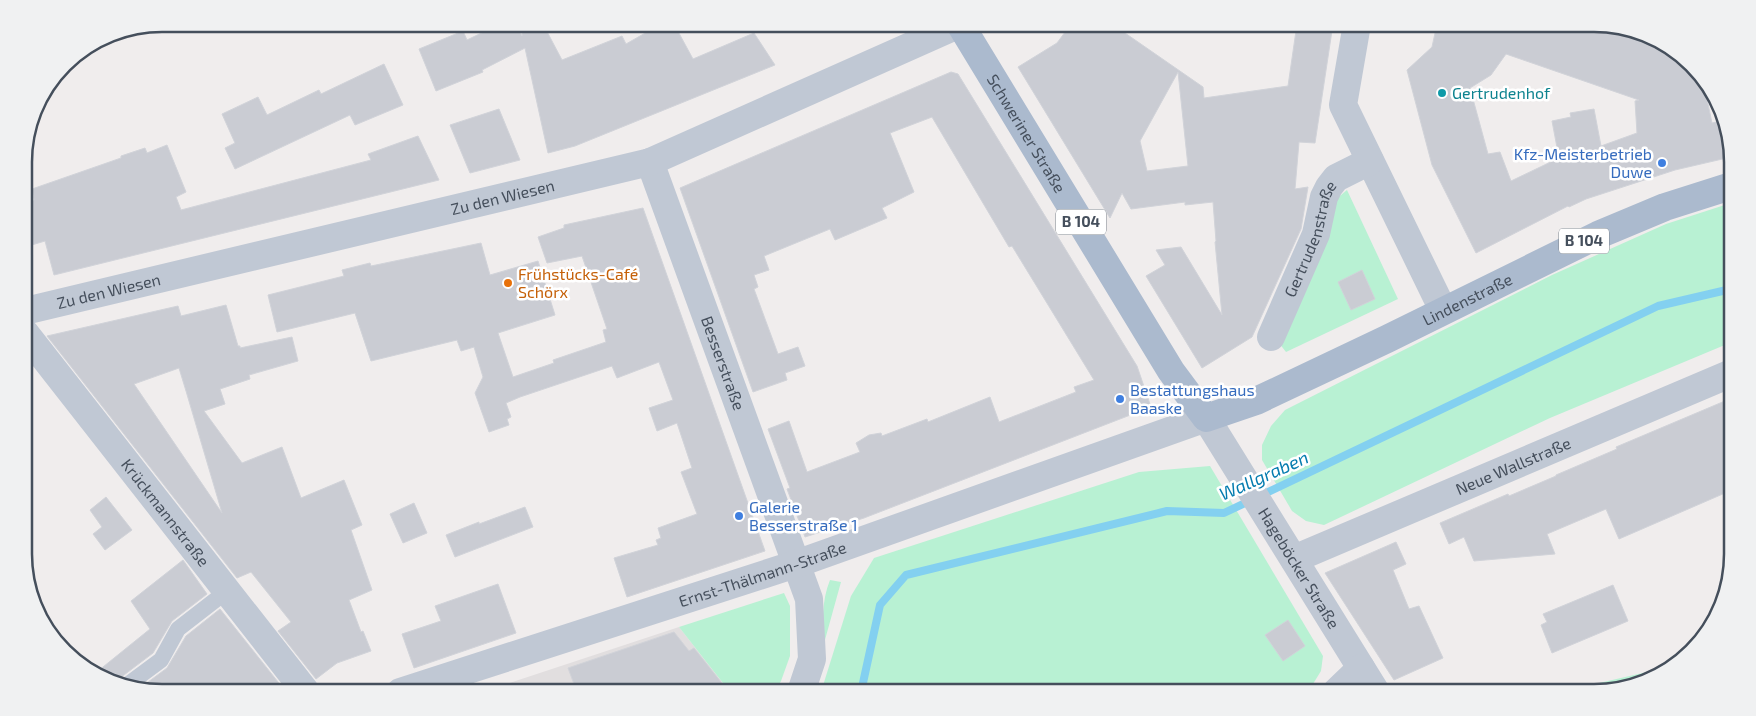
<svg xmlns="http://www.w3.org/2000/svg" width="1756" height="716" font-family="'Exo 2',sans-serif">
  <rect width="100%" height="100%" fill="#f0eded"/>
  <path fill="#e1dedf" d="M679,627L730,692H482Z"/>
  <g fill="#b8f1d3">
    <path d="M1591,24L1638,31L1644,35L1648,43Z"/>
    <path d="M1347,190L1398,299L1286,352L1279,343L1335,200Z"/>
    <path d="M1731,203L1732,342L1550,418L1324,525L1306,521L1292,511L1262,460V445L1271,426L1285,410L1552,275L1666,224Z"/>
    <path d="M1210,466L1323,656L1321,671L1308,692H821L851,596L874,558L1139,472Z"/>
    <path d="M830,580L841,582L823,647C823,623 821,602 830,580Z"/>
    <path d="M784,593L790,606V656L781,681L775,692H730L679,627Z"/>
    <path d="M1647,672L1648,675L1602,692H1560Z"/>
  </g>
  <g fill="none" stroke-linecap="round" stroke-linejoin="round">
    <path stroke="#83d0f0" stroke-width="8" d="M861,692L880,605L906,575L1167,511L1224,513L1658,306L1731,289"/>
  </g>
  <g fill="#caccd3" stroke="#d1d3d9" fill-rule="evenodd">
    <path d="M500,24H516L522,36V32L538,24H543L562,60L622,36L626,44L661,24H674L693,59L754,33L775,65L575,146L548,153L525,48L482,70L483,72L436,91L419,49L463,31L467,40Z"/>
    <path d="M1071,24H1112L1203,87L1204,98L1288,86L1297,24H1333L1315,143L1299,142L1295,189L1308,187L1301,229L1252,337L1202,368L1146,276L1165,265L1156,250L1181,247L1222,315L1215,242L1216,241L1213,202L1185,205V202L1131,209L1122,193L1110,218L1018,67L1057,43ZM1178,72L1188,166L1147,171L1140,141Z"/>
    <path d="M1437,24H1588L1650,45L1676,57L1698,71L1708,94L1707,99L1712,123L1720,121L1731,144V157L1675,170L1586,199L1569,207L1568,206L1476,253L1432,165L1407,70L1432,47ZM1506,54L1639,100L1635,101L1637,133L1601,146L1594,109L1570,113L1571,117L1552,121L1559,158L1511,181L1500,152L1488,154L1470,88L1491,75Z"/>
    <path d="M384,64L403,105L355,125L350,115L235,169L225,148L235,143L222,114L258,97L267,115L319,90L321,94Z"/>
    <path d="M951,72L958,74L1137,366L1151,407L864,518L805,537L787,489L790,488L768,429L789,421L807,472L860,452L856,443L869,435L881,433L882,436L927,419L928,422L990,397L999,422L1076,392L1074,387L1094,380L1012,246L1009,247L932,117L890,133L914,192L882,208L887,218L835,240L830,229L764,256L769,270L754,275L758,287L754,289L778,354L798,347L805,366L785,373L787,380L753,392L680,188Z"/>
    <path d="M499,109L520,160L470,173L450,125Z"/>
    <path d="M418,136L439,180L54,275L45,241L25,247L24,203L34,200L32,189L121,158V156L145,148L147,153L167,145L186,192L176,197L181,210L371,160L368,154Z"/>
    <path d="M643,208L765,551L627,597L614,558L658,545L656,540L661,538L658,528L697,514L681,472L692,468L677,423L657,431L649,408L673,400L659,362L617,378L612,366L520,397L506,403L511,417L507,419L509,425L489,432L475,393L483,377L474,347L461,351L457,340L371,361L355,313L277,332L268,295L344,276L342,270L370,263L371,266L481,243L490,275L538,261L555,315L498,333L513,377L554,363L553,360L606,342L603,330L607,329L582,256L547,263L538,237L564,228V225Z"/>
    <path d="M1362,270L1375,299L1351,310L1338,282Z"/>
    <path d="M226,305L238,346H240V348L292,337L298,361L249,375L250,379L220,389L225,404L204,411L242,463L282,447L301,498L344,480L362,525L351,530L372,590L349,600L361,632L363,631L371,651L337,663L316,679L278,631L291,622L251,572L237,578L47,336L178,306L181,316ZM179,368L186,391L222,513L134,384Z"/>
    <path d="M1732,398V450L1730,451L1732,490L1619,539L1606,509L1547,534L1555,554L1474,561L1464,537L1449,544L1440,523L1508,494L1509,496L1556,476V475L1617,449L1616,447Z"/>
    <path d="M106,497L132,530L105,550L93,534L102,527L90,510Z"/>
    <path d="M414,503L427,533L403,543L390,514Z"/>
    <path d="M525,507L533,527L455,557L446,535L479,522V524Z"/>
    <path d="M1396,542L1406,564L1393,570L1409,609L1419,606L1443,658L1394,680L1325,573Z"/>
    <path d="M183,560L207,594L172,621L153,653L120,678L116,684L98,671L150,629L131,601Z"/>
    <path d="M498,584L516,633L414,668L402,634L441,621L435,606Z"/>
    <path d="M1613,585L1628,621L1552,653L1541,625L1547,622L1543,614Z"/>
    <path d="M220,609L286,692H163L140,688L167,668L186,636Z"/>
    <path d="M1288,620L1305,646L1283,661L1265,635Z"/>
    <path d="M674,632L689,651L694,648L729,692H656L652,687L637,692H577L568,668Z"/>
  </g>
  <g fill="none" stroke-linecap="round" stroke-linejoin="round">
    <path stroke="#c0c8d4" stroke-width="16" d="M126,686L161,660L178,629L227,591"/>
    <g stroke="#c0c8d4" stroke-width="28">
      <path d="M1357,24L1343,105L1443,310"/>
      <path id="s1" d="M650,162L809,599L812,659L801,692"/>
      <path id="s2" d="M25,311L650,162L960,24"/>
      <path id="s3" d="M25,333L306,692"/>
      <path id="s4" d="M1271,337L1316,234L1324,197L1329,187L1336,178L1370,161"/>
      <path id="s5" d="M1294,559L1732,373"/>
      <path id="s6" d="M400,692L796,564L1206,418L1376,692"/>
      <path d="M1336,692L1361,668"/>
    </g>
    <path stroke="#abbace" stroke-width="28" id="s7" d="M960,24L1171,371L1206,418L1256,401L1387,339L1598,235L1665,207L1731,186"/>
  </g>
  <circle fill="#0f9aa8" stroke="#fff" stroke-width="2" cx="1442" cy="93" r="5"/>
  <g fill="#3f7fe0" stroke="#fff" stroke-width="2">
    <circle cx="1662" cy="163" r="5"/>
    <circle cx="1120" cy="399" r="5"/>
    <circle cx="739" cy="516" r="5"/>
  </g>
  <circle fill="#e8710a" stroke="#fff" stroke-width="2" cx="508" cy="283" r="5"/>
  <g text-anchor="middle" stroke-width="5" stroke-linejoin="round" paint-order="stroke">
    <g fill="#fff" stroke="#7d848d" stroke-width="1">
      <rect x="1056" y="209.5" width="50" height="25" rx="4"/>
      <rect x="1559" y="228.5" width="50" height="25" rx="4"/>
    </g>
    <g font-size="15" font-weight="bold" fill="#454f5c">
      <text x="1081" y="227">B 104</text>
      <text x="1584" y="246">B 104</text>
    </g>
    <g font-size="16" fill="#0d838f" stroke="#fff" text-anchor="start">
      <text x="1452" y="99">Gertrudenhof</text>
    </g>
    <g font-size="16" fill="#454f5c" stroke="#fff">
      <text dy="6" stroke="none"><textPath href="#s7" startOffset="128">Schweriner Straße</textPath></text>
      <text dy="6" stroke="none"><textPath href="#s2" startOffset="491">Zu den Wiesen</textPath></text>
      <text dy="6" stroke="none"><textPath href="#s4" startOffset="106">Gertrudenstraße</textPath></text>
      <text dy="6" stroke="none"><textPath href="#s2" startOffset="86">Zu den Wiesen</textPath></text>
      <text dy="6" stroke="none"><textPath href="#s7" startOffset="752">Lindenstraße</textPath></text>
      <text dy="6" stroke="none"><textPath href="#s1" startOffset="214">Besserstraße</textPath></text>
      <text dy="6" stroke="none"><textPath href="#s5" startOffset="238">Neue Wallstraße</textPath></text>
      <text dy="6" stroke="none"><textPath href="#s3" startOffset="228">Krückmannstraße</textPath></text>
      <text dy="6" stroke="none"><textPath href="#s6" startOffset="1028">Hageböcker Straße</textPath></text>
      <text dy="6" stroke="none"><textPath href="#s6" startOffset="381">Ernst-Thälmann-Straße</textPath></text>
    </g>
    <g font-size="16" fill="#366cbe" stroke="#fff" text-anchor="start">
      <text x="1652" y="160" text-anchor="end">Kfz-Meisterbetrieb<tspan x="1652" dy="18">Duwe</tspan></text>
      <text x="1130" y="396">Bestattungshaus<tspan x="1130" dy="18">Baaske</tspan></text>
      <text x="749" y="513">Galerie<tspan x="749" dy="18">Besserstraße 1</tspan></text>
    </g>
    <g font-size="16" fill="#c56008" stroke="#fff" text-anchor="start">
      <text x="518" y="280">Frühstücks-Café<tspan x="518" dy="18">Schörx</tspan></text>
    </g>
    <g font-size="18" font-style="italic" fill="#057caf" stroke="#fff">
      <text transform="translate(1264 476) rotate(-24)" y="6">Wallgraben</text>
    </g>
  </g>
  <path d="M0 0H1756V716H0ZM162 32H1594A130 130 0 0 1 1724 162V554A130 130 0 0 1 1594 684H162A130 130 0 0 1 32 554V162A130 130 0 0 1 162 32Z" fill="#f0f1f2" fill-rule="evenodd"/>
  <path fill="none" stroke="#454f5c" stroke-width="2.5" d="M162 32H1594A130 130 0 0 1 1724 162V554A130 130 0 0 1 1594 684H162A130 130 0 0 1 32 554V162A130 130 0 0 1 162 32Z"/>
</svg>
